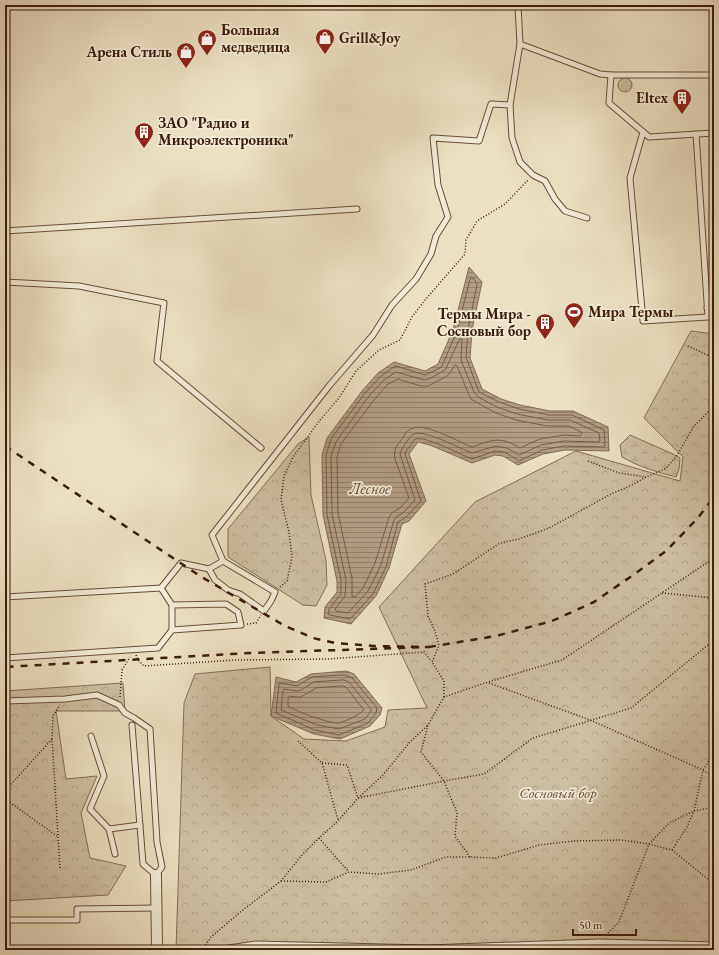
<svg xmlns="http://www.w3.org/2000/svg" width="719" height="955" font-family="'EB Garamond',serif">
  <defs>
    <pattern id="green-dots" width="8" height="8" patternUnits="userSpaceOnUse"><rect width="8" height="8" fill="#cdbfa4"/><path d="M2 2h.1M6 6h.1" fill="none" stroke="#b1a48c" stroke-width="1.8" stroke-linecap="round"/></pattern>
    <pattern id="forest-crowns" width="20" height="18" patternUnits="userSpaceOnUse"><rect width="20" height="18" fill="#cdbfa4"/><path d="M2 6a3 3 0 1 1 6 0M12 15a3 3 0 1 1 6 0" fill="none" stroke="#b1a48c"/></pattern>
    <pattern id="wetland-marsh" width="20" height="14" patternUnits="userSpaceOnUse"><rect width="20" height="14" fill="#cdbfa4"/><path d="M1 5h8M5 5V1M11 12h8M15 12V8" fill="none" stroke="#b1a48c"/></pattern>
    <pattern id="water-rules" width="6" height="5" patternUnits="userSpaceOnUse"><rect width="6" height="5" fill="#b09d85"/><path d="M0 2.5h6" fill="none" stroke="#907f6b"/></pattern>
  </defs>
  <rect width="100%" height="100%" fill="#ebe0c3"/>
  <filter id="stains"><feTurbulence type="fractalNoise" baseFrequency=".005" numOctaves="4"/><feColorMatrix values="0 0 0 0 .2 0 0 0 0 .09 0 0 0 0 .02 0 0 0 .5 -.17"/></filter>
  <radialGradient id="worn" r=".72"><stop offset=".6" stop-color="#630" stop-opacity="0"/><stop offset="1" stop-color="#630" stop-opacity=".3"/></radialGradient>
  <circle fill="url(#green-dots)" stroke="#846e58" cx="625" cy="85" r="7"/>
  <g fill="url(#forest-crowns)" stroke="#846e58">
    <path d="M691,331L714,334V950H176L184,703L195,674L270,667L271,716L304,739L346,741L385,727L388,710L427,708L379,607L475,502L576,451L680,481L683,457L644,418Z"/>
    <path d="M309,437L311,495L326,560L327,585L316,606L303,605L228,557V529L298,444Z"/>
    <path d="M123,683L125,711H56L66,779L97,776L81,813L90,858L126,866L108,895L5,901V691Z"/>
  </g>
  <path fill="url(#wetland-marsh)" stroke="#846e58" d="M630,435L673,454L680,458L679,469L676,477C657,472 639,467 622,457L620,445Z"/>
  <g fill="url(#water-rules)" stroke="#826955">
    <path d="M469,267L482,282L472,330L470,358L482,389L501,399L520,405L550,411H573L608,427L609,451L565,450L543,454L518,465L503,456L495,455L472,463L430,445L418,442L409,454L426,501L409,521L402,524L389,568L376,596L351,624L324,618L325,607L337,592V581L323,515L322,455L327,438L362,391L378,373L394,362L425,371L438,364L453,330Z"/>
    <path d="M346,671L354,674L382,708L380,715L370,726L340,739L314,734L271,716L276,677L296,682L311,674Z"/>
  </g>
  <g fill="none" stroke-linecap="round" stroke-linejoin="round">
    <g stroke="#765c48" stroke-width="1">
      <path d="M472,278L474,279L477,284L468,330L466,357L479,392L499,402L519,409L549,415H572L604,430L605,446L603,447L564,446L542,450L519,461L505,452L495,451L472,459C459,454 427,436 415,439L406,451L405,454L421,501L406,517L398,522L386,567L373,594L350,619L330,615L328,614L329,609L341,594V580L327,515L326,455L331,439L365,393L381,376L394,367L396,366L425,375L440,368L442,366L457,331L470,279Z"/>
      <path d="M460,339H462V340L461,360L474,392L478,397L497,407L517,414L548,420H570L599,433L600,441L598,442L564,441L541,445L519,455L507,448L496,446L472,453C461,449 424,429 414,434C410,436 408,440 406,443C403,447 401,450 400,454L415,500L403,513L397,516L394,520L381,565L368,591L348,613L336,611L335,609L345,596L346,580L332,514L331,456L336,442L369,396L384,380L396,372L424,380L429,379L445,370Z"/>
      <path d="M455,365L457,366L469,395L471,399L476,402L496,413L516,420L547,426H569L581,432L582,434L580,436L564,435L540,439L520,448C516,446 512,443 508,442C495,437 484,443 472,447C459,442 426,423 413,428C407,430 405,434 402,439C397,445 393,450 395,459L409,498L400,508L393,512L389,517L375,563L363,588L355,597H353L352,596V578L338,513L337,457L341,444L374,400L388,384L398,379L421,386H428L447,376L450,373Z"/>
      <path d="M345,675L352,678L377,708L376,713L368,723L339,735L315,730L276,713L279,684L280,683L297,686L312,677Z"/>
      <path d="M344,680L349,682L371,709V711L365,719L339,729L317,725L281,710L283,691L284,689L297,691L301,690L314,682Z"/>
      <path d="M343,686L346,687L364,710C361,714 344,722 339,723C330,724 295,711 288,706V698L290,696L296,697H301L316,688Z"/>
    </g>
    <defs>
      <g id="lane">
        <path d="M518,5L520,44L600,74L611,75H714"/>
        <path d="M611,75L609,103L649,137L714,133"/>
        <path d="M510,105L512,138L520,162L533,175L545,181L555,199L565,211L587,218"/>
        <path d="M643,132L630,178L643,321L708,317L696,134"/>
        <path d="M5,231L357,209"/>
        <path d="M5,282L79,286L164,303L157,361L261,448"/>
        <path d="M707,308L714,305"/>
        <path d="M209,569L215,580L228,590L240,594L264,611L271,601L275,592L223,561"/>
        <path d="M5,597L161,588L181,563L209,569L223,561L212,535L329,386L373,335L392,305L416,279L431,254L436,236L448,217L438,185L433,138L479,141L491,104L510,105L520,44"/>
        <path d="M172,605L226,604L238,612L241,625L172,630"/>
        <path d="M5,658L158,648L172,630V605L161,588"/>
        <path d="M5,701L65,699L97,695L119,705L125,713L134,718L150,729L157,842L162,867L156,875L143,864L132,725"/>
        <path d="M91,736L104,776L90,809L109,829L140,825"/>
        <path d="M109,829L115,854"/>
        <path d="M7,950V920H77V909L157,908"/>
        <path d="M215,950L256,944L427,948L599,942L714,945"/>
      </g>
      <path id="street" d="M156,875L157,950"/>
    </defs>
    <use href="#lane" stroke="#684d3a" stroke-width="7"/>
    <use href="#street" stroke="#684d3a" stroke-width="12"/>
    <g stroke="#3c1c0c" stroke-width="1.5" stroke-dasharray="1 2" stroke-linecap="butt">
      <path d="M688,346L714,358"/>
      <path d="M588,461L619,473L646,477"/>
      <path d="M280,587L287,581L292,557L289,532L281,500L284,476L293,457L320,420L339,398L356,371L379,350L400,340L412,317L425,300L465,254L466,240L477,221L505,204L529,179"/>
      <path d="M662,593L714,598"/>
      <path d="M247,624L256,623L261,615"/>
      <path d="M136,655L138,660L144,666L235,660L328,659L424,652L431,661"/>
      <path d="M489,683L590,720L703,770L714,777"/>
      <path d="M120,697L122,670L130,657"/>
      <path d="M444,697V681L432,662L439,645L435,631L428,616L425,584L453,574L500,543L519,539L549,528L611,494L630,486L646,477L665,469L676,457L694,426L710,410L714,411"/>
      <path d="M298,741L322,763L338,820"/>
      <path d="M322,763L347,765L358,798L444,781L484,774L533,738L631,708L714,640"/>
      <path d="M5,791L52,739"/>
      <path d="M5,799L57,836"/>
      <path d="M319,838L348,871"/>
      <path d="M672,850L687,827L694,811L714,807"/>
      <path d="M470,857L455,836L457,813L444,781L421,752L428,725L444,697L488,682L562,660L714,558"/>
      <path d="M60,868L58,836L52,738L53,716L60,705"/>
      <path d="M281,881L326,882L349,872L378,874L411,870L446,857H470L496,858L539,845L574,841L621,840L649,844L672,850L714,884"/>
      <path d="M606,935L619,922L649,844L669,823L694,811L703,770L714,753"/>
      <path d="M202,950L211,937L244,909L281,881L302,855L319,838L338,821L358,798L383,775L409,743L428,725"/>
    </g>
    <use href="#lane" stroke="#f2ebd8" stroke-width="5"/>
    <use href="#street" stroke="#f2ebd8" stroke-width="10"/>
    <g stroke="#3c1c0c" stroke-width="2.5" stroke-dasharray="7 7" stroke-linecap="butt">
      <path d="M5,446L200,576L285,626L313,638L335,643L374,646L429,647L249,653L5,667"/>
      <path d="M429,647L496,636L552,621L594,602L636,573L666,551L697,519L714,497"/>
    </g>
  </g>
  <defs>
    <symbol id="shop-pin" viewBox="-11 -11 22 30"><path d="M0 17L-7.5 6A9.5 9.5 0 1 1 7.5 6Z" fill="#8f2418" stroke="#f2ebd8"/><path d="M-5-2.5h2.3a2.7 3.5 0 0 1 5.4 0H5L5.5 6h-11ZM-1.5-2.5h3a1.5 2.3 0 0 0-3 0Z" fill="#fff"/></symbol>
    <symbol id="building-pin" viewBox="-11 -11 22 30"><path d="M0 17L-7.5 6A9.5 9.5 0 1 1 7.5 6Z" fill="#8f2418" stroke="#f2ebd8"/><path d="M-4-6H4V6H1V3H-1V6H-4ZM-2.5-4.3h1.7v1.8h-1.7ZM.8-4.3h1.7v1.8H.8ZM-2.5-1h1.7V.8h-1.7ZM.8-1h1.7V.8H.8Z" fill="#fff"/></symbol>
    <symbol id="stadium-pin" viewBox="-11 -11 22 30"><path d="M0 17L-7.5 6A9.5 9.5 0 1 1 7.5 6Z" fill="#8f2418" stroke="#f2ebd8"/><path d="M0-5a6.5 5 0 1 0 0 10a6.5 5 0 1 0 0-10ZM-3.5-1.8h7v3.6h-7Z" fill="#fff"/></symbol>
  </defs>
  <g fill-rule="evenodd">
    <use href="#shop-pin" x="314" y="27" width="22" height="30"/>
    <use href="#shop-pin" x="196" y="28" width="22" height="30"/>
    <use href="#shop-pin" x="175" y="41" width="22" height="30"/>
    <use href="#building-pin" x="671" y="87" width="22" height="30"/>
    <use href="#building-pin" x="133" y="121" width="22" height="30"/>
    <use href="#stadium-pin" x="563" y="301" width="22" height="30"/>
    <use href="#building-pin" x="534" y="312" width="22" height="30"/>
  </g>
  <g text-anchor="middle" stroke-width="3.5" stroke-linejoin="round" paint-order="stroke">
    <g font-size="15" font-weight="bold" fill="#3c1c0c" stroke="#f2ebd8" text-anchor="start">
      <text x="221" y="35">Большая<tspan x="221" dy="17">медведица</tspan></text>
      <text x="339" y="43">Grill&amp;Joy</text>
      <text x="172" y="57" text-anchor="end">Арена Стиль</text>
      <text x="668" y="103" text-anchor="end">Eltex</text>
      <text x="158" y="128">ЗАО "Радио и<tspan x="158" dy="17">Микроэлектроника"</tspan></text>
      <text x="588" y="317">Мира Термы</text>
      <text x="531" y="319" text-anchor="end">Термы Мира -<tspan x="531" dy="17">Сосновый бор</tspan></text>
    </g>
    <g font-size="15" font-style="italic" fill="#684d3a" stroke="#f2ebd8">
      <text x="558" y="798">Сосновый бор</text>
    </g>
    <g font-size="16" font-style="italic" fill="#654936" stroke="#f2ebd8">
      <text x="370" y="494">Лесное</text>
    </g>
  </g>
  <rect width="719" height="955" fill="none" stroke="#ebe0c3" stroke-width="20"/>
  <rect x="6" y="6" width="707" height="943" fill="none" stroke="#3c1c0c" stroke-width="2"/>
  <rect x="10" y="10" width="699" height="935" fill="none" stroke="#3c1c0c"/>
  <path d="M573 929v6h63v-6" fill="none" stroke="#3c1c0c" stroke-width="2"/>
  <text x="579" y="929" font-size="12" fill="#3c1c0c" stroke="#f2ebd8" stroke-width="3" paint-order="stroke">50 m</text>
  <rect width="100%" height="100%" filter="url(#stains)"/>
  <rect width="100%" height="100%" fill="url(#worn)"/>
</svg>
